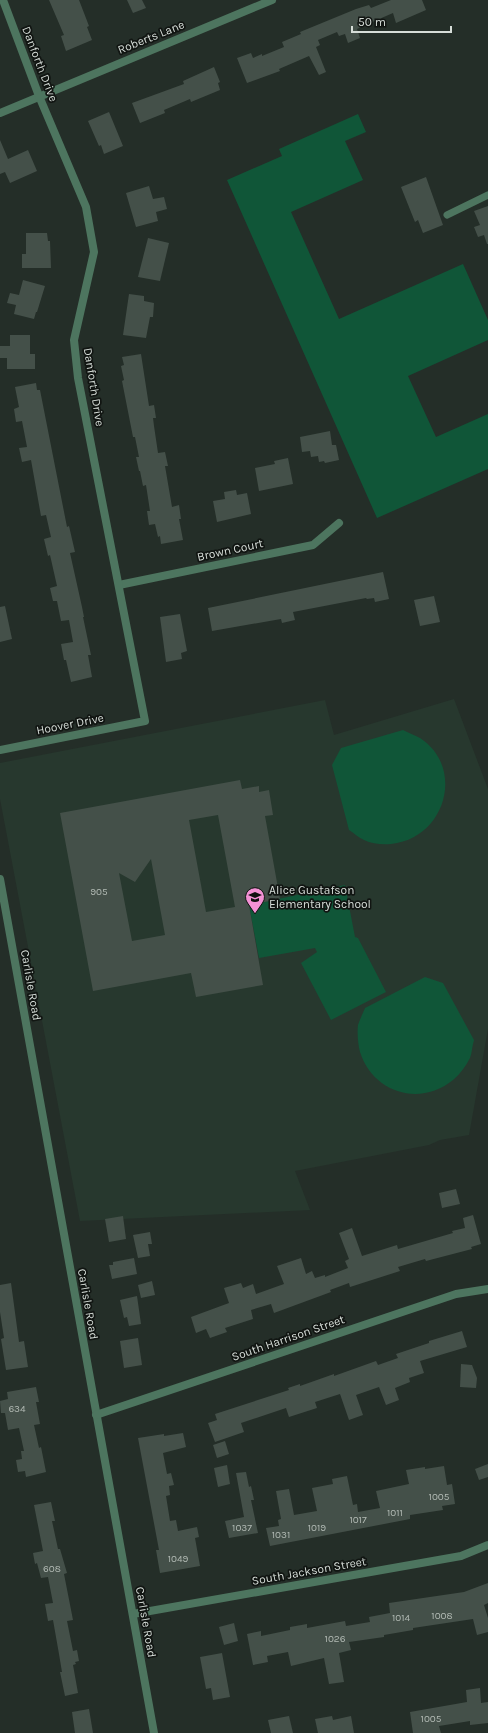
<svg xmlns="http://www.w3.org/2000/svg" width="488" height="1733" font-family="Karla,sans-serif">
  <rect width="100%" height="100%" fill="#242e28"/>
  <path fill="#27382e" d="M454,699L488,789V1029L469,1135L440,1140L429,1145L295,1171L310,1210L80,1221L0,799V763L325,700L334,735Z"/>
  <g fill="#105638">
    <path d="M358,114L366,132L345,141L363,180L291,212L339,319L463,264L488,320V340L408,376L436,437L488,414V469L377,518L227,180L282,156L279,149Z"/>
    <path d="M403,730C408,733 415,735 420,738C466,768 445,839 391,844C383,845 372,844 364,840C359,838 354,833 349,830L332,765L341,748Z"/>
    <path d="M345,885L355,937L358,938L386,992L331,1020L301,963L317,952L315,948L259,958L249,905Z"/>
    <path d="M425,977L443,983L474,1040C472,1046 472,1053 470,1058C466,1066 460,1074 453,1080C420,1107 373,1093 360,1052C358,1044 357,1033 358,1025C360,1019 363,1013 365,1008Z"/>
  </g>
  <g fill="#445049" fill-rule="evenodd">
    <path d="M49,0H79L89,26L87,27L92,40L66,51L61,36L64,35Z"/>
    <path d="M127,0H142L146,8L133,13Z"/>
    <path d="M391,0H422L426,10L396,23L393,13L363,26L357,29L360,38L348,43L345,34L339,36L337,32L318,40L320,45L316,47L326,72L319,75L309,56L279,69L280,71L247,83L237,58L251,53L253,58L262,54V56L284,47L282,42L301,34L300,32L356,9L369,5L371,8Z"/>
    <path d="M214,67L220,82L218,83L220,90L191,102L190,99L164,110L165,113L140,123L132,103L184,84L183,81Z"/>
    <path d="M109,112L123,146L104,154L101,145L99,146L88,121Z"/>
    <path d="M0,140L8,159L28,150L37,171L10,183L5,172L0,174Z"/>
    <path d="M426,177L443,225L423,233L418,220L415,222L401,187Z"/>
    <path d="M149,186L153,199L164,197L167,209L156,212L158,221L136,227L126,193Z"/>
    <path d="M488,206V244H487L484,235L478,237L474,227L480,225L474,211Z"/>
    <path d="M26,233H47L48,241H50L51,268H22V254H26Z"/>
    <path d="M148,238L169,243L160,281L138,277Z"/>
    <path d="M23,280L45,286L37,312H36L34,319L14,314L16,305L7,303L10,293L19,295Z"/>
    <path d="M129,294L144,296V301L154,303L153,317H150L146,338L123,335Z"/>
    <path d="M10,335H30V354H35V369H7V358H0V346H10Z"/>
    <path d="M141,354L149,406L154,405L156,418H153L154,426L158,453L165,452L168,466H165L172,507L179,505L181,519H179L183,540L161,544L160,536L158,537L155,524L149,525L147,511H150L146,485L143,486L140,471H139L136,457H139L135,437H133L122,381L124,380L121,366L124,365L122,357Z"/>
    <path d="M36,383L37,390H40L67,527L69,526L75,552L70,553L82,607L84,617H83L91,655H88L92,677L71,682L66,660H64L61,644L73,642L69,620L61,621L57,601H53L50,588L57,586L50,555L48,556L44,539L51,537L46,515L41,516L31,460L22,462L19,448L27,447L22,421L16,422L14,409L19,407L15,387Z"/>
    <path d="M330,431L332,445H336L339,460L325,463L324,461L319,462L318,456L311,457L310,451L302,452L300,437Z"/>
    <path d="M288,458L293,484L259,491L255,468L275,464L274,461Z"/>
    <path d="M236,490L237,495L247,493L251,514L217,522L213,501L225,499L224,492Z"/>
    <path d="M383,572L389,599L375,602L374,598L367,599L366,598L293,612L295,620L282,623L281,619L212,631L208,608Z"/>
    <path d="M434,596L440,622L420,626L414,600Z"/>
    <path d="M5,606L12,639L0,642V607Z"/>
    <path d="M180,614L187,651L181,653L182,659L166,662L160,617Z"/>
    <path d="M240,780L242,789L259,786V792L269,790L273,815L265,816L280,899L249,905L263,985L196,997L191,973L93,991L60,813ZM218,815L235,907L206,912L189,820ZM151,859L165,935L132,941L119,873L135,882Z"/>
    <path d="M456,1189L460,1204L442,1208L439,1193Z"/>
    <path d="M473,1215L481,1244L471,1247L472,1249L426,1261L425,1259L398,1267L400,1271L350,1287L349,1283L330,1290L331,1292L274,1313L271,1304L251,1310L253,1319L225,1328L227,1332L210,1338L206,1329L196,1333L191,1317L229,1303L224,1288L241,1283L243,1288L253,1284L256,1294L284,1284L277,1266L301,1258L306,1274L312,1271L315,1278L325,1275V1277L348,1268L345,1261L349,1259L339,1233L352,1228L362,1256L397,1245L398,1249L453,1233L452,1231L465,1228L463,1218Z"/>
    <path d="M123,1216L126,1239L109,1242L105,1219Z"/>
    <path d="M150,1232L152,1244H148L150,1256L138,1258L133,1235Z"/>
    <path d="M134,1258L137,1274L112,1279L109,1265H113V1262Z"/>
    <path d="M152,1281L155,1295L141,1298L138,1285Z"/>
    <path d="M11,1283L19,1342L24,1341L28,1367L6,1370L1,1339L4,1338L0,1312V1285Z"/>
    <path d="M137,1296L141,1324L129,1326L127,1317L124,1318L120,1300Z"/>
    <path d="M462,1331L467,1347L420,1361L424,1373L409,1378L410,1382L395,1388L399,1400L386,1405L379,1387L356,1395L363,1415L349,1420L340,1394L315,1402L317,1408L289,1417L286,1408L241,1423L244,1432L215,1442L208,1423L217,1420L215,1414L289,1390L288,1388L300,1384V1386L334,1374V1376L376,1361L378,1365L398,1358L396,1354L429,1343V1341Z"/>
    <path d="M138,1338L142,1365L124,1368L120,1341Z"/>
    <path d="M461,1364L472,1365L477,1378L476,1388L460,1387Z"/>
    <path d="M36,1387L39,1402H36L40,1424L34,1425L39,1448L41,1447L46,1472L26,1477L25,1471L18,1472L16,1460L22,1459L21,1451H24L19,1428L8,1430L5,1413H1L0,1401L8,1399L7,1392Z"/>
    <path d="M183,1433L186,1447L163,1453L167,1474L171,1473L174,1485L169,1486L170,1495L166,1496L170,1521L176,1520L178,1531L197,1527L199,1537L195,1538L200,1566L160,1573L156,1550H159L138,1438L164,1434V1436Z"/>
    <path d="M225,1441L229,1454L217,1458L213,1445Z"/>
    <path d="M488,1464V1477L479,1480L475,1469Z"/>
    <path d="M227,1465L230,1484L218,1487L214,1468Z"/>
    <path d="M444,1466L447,1485L452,1484L455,1504L442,1506L443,1510L410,1515V1519L270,1546L266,1528L279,1526L278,1520L281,1519L276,1491L289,1489L294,1515L317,1511L312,1488L333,1484L332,1479L347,1476L353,1505L357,1504L358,1512L380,1508L376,1491L409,1484L406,1470L425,1467V1469Z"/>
    <path d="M246,1472L249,1487L251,1486L254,1500H251L258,1533L229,1538L225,1521L244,1517L236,1473Z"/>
    <path d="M51,1502L55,1521H52L58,1549H60L67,1573L64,1574L73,1620L67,1621L73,1651L77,1650L79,1661L75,1662L76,1664L73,1665L78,1693L65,1696L60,1672H62L59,1654L53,1620L48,1621L45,1604L53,1603L48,1577L41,1578L37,1563L35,1564L33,1553L43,1551L34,1505Z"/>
    <path d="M488,1583V1603L484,1605L488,1618V1632L477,1635L473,1619L413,1628V1630L384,1635V1637L349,1642L351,1650L339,1653L344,1682L329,1684L324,1658L291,1666L288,1652L267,1656L268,1662L253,1665L247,1634L261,1631V1636L290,1630V1627L307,1624V1628L345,1621L346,1626L370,1622L369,1617L390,1613L389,1603L464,1592Z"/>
    <path d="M234,1623L238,1641L224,1645L219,1627Z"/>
    <path d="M222,1653L230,1697L213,1700L211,1688L206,1689L200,1657Z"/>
    <path d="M480,1688L481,1703L488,1702V1723L470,1725V1721L439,1726L441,1733H413L410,1712L467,1702L466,1690Z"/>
    <path d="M89,1709L93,1733H75L72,1712Z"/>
    <path d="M289,1716L293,1733H271L268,1720Z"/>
    <path d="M332,1716L333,1720L351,1716L354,1733H318L315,1719Z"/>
  </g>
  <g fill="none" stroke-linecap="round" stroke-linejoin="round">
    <path stroke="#4d755f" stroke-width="7" d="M447,215L488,195"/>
    <g stroke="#4d755f" stroke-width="8">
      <path d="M0,113L272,0"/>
      <path d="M119,585L313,545L339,523"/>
      <path d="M0,750L145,721L78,378L74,340L94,252L86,207L39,96L3,0"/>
      <path d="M0,879L154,1733"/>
      <path d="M96,1415L456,1294L488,1289"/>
      <path d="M133,1614L461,1556L488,1545"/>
    </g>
  </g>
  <defs>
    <symbol id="school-pin" viewBox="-11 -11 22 30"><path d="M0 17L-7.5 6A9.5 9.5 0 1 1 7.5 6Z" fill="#f391d5" stroke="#111512"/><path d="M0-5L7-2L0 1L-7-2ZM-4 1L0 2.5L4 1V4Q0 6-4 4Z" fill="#111"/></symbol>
  </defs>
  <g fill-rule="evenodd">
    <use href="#school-pin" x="244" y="886" width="22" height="30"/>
  </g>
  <g text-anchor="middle" stroke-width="3.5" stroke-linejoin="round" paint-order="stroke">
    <g font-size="10" fill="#b2bab4">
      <text x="99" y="895">905</text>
      <text x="17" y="1412">634</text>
      <text x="439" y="1500">1005</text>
      <text x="395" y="1516">1011</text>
      <text x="358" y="1523">1017</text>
      <text x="242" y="1531">1037</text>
      <text x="317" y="1531">1019</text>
      <text x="281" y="1538">1031</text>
      <text x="178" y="1562">1049</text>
      <text x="52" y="1572">608</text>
      <text x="442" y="1619">1008</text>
      <text x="401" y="1621">1014</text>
      <text x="335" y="1642">1026</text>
      <text x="431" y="1722">1005</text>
    </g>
    <g font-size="12" fill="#d6ddd8" stroke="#111512">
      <text transform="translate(151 37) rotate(-22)" y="4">Roberts Lane</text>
      <text transform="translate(40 64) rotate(69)" y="4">Danforth Drive</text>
      <text transform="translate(94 387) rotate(81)" y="4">Danforth Drive</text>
      <text transform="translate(230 550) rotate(-12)" y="4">Brown Court</text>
      <text transform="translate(70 724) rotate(-11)" y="4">Hoover Drive</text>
      <text transform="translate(31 985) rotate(80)" y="4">Carlisle Road</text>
      <text transform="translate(88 1304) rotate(80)" y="4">Carlisle Road</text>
      <text transform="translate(288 1338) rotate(-19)" y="4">South Harrison Street</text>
      <text transform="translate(309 1571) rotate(-10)" y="4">South Jackson Street</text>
      <text transform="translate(146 1622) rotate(80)" y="4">Carlisle Road</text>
    </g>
    <g font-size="12" fill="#d6ddd8" stroke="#111512" text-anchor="start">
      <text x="269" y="894">Alice Gustafson<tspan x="269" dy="14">Elementary School</tspan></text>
    </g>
  </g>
  <path d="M352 26v6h99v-6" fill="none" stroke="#d6ddd8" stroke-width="2"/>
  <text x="358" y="26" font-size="12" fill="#d6ddd8" stroke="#111512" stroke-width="3" paint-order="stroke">50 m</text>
</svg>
